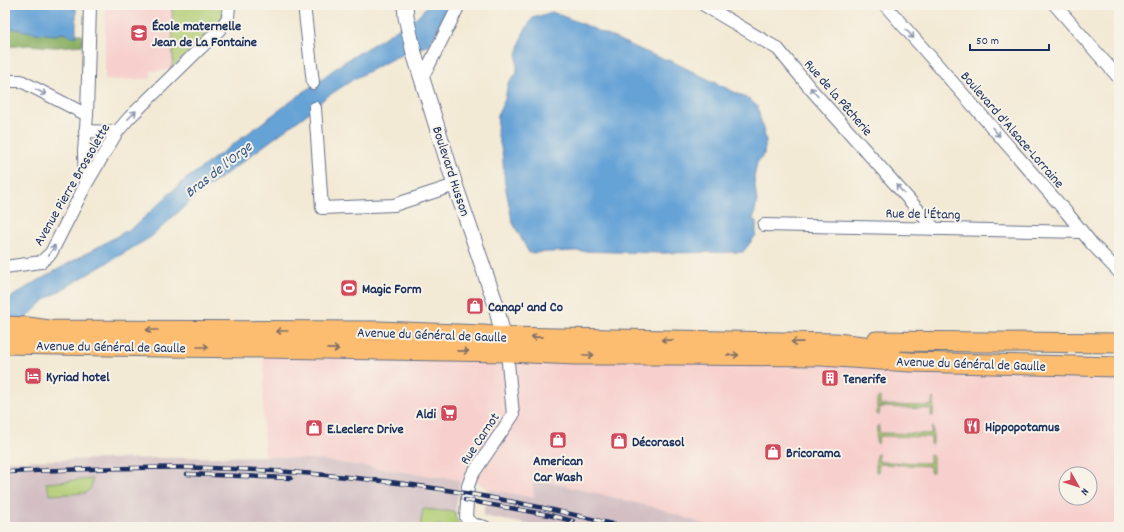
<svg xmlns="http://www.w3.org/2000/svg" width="1124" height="532" font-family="Dekko,sans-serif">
  <rect width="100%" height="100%" fill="#f7f3e8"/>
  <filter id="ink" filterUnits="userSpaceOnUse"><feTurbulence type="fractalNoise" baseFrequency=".025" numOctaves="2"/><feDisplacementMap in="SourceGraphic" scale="8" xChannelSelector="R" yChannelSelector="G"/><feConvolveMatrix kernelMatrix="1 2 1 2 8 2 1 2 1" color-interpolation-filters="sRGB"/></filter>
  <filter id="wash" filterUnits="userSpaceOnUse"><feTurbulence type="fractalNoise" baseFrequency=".012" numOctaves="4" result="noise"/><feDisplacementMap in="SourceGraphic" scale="16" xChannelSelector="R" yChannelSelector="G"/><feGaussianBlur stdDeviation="0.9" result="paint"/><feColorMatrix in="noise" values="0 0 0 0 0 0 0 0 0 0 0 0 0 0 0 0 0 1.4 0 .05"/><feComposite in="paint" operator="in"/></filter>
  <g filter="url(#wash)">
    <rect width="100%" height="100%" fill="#f3ead5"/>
    <g fill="#f7d0cd" fill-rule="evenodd">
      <path d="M105,5H172L173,61L170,70L151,71V79L105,80Z"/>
      <path d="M262,348L1119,367V527H712L658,508L533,478L534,499L487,489L479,483L460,480L320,460L265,456L263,427L264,373ZM1066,474H1090V498H1066Z"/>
    </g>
    <g fill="#d2bec3">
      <path d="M265,456L320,460L460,480L455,512L436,510L423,527H5V461Z"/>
      <path d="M532,478L658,508L712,527H542L483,516L487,489L534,498Z"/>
    </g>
    <g fill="#b0cc73" stroke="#667e68">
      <path d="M172,5H224V13L220,21L170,70L173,61Z"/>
      <path d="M879,397H880V405L931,406L933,398L934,400L933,416H931V409L880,407L879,415H878L877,414V399Z"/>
      <path d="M878,425H879V433L931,434L932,427L933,429V444L931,445V437L879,436L878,444L876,442L877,427Z"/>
      <path d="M878,454L879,462L930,463V455H931L933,457V472H930V466L879,464L878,472H876V456L877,454Z"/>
      <path d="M92,479C92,486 91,490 85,493L50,495L46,483Z"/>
      <path d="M423,509L455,512L457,521L462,527H442L438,524L437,527H420Z"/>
    </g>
    <path fill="#8cb065" stroke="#547062" d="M5,24L60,29L82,35L83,45L55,47L28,45L5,47Z"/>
    <g fill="#65a2d6" stroke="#40689a">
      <path d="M5,5H76V37L62,33L56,35L36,33L5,27Z"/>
      <path d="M427,5H450L444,16L431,43L429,45L394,58L354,79L325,98L307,114L196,196L151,237L46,299L25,319L11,353L10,360H7L5,362V301L32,284L135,226L181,183L344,62L390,34L397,29L420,15Z"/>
      <path d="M552,12L583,24L655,56L671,61L734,92L750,100L757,106L766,140L764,154L757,163L754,178L757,201L753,220L756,221V235L743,252L660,253L575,251L529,253L512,221L505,184L502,151L497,132L498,114L505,99L508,83L517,73V55L523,33L533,18Z"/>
    </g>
  </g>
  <g filter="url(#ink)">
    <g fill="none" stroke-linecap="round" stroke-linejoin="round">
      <defs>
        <g id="minor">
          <path d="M304,5L313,83"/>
          <path d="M704,5L778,49L810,88L935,229"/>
          <path d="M885,5L1067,213L1092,244L1119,272"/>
          <path d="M1055,5L1119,78"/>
          <path d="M422,77L429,65L459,5"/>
          <path d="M5,81H21L87,115"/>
          <path d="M315,108L322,208L394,205L455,185"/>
          <path d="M85,131L117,132"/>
          <path d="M85,186L84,151L87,115L90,5"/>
          <path d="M764,225L1082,232"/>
          <path d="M5,267L41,262L51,253L85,186L117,132L129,118L220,29L228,18L229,5"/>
          <path d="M485,527C476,525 471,525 466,518L468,486L472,475L513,415L507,352L505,345"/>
        </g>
        <path id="tertiary" d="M405,5L406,17L414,53L455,185L496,305L503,337"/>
        <g id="primary">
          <path d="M5,326L28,327L49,330L379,331L483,335L503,337L836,343L891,349"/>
          <path d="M876,341L1119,343"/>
          <path d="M5,344L159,347L262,348L507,352L575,355H676L822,356L910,362L1119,367"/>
        </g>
      </defs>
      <use href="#minor" stroke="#677088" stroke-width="14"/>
      <use href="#tertiary" stroke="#677088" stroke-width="17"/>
      <use href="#primary" stroke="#677088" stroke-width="21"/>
      <use href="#minor" stroke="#fff" stroke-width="12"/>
      <use href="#tertiary" stroke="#fff" stroke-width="15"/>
      <use href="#primary" stroke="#fcbd6f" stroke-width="19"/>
      <defs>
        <g id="rail">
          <path d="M5,472C73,470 141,466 209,468C348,472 489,492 624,527"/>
          <path d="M187,474L291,478"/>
          <path d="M465,500L549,515L573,521"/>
        </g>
      </defs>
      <use href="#rail" stroke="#1b2f5e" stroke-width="4.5"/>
      <use href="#rail" stroke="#f7f3e8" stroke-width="3" stroke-dasharray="9" stroke-linecap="butt"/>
    </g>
    <defs><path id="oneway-shaft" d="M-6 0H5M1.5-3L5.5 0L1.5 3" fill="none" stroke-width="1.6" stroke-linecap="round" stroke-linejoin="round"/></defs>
    <g stroke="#8d97ae">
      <use href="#oneway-shaft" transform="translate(910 34) rotate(49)"/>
      <use href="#oneway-shaft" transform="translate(41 92) rotate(28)"/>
      <use href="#oneway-shaft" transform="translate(814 92) rotate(-131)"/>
      <use href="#oneway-shaft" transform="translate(132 115) rotate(-45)"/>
      <use href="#oneway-shaft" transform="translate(996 132) rotate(49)"/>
      <use href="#oneway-shaft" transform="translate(900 189) rotate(-132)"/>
      <use href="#oneway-shaft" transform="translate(52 250) rotate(-58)"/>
    </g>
    <g stroke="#806f66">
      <use href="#oneway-shaft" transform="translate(152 330) rotate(-180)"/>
      <use href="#oneway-shaft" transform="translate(282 331) rotate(-180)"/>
      <use href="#oneway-shaft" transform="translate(537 337) rotate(-179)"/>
      <use href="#oneway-shaft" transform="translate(667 340) rotate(-179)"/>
      <use href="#oneway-shaft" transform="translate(797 342) rotate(-179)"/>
      <use href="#oneway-shaft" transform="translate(203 347)"/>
      <use href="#oneway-shaft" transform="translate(333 349) rotate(1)"/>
      <use href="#oneway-shaft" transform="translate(463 351) rotate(1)"/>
      <use href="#oneway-shaft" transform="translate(588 355)"/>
      <use href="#oneway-shaft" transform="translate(733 355) rotate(1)"/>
    </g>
  </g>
  <defs>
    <symbol id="school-square" viewBox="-11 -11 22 22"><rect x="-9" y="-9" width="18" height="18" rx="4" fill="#d1495b" stroke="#f7f3e8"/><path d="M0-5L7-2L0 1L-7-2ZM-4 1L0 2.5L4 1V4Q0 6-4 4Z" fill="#fff"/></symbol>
    <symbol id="stadium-square" viewBox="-11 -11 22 22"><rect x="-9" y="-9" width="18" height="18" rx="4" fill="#d1495b" stroke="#f7f3e8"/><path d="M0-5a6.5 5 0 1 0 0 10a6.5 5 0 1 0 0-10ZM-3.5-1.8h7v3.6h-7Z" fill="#fff"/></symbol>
    <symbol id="shop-square" viewBox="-11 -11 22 22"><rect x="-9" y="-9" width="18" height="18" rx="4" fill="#d1495b" stroke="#f7f3e8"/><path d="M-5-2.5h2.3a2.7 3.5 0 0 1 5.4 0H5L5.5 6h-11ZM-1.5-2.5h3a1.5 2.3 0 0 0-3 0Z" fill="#fff"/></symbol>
    <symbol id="hotel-square" viewBox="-11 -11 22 22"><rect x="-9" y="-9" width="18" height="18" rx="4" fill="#d1495b" stroke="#f7f3e8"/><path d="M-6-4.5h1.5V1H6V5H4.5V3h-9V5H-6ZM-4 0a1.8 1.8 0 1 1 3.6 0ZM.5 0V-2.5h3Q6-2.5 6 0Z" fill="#fff"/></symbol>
    <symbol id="building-square" viewBox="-11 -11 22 22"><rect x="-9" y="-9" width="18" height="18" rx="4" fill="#d1495b" stroke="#f7f3e8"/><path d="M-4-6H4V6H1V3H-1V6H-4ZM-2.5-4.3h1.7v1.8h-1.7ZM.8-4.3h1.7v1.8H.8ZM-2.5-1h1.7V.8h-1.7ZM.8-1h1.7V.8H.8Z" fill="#fff"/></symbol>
    <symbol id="supermarket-square" viewBox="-11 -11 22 22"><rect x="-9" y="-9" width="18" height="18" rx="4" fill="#d1495b" stroke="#f7f3e8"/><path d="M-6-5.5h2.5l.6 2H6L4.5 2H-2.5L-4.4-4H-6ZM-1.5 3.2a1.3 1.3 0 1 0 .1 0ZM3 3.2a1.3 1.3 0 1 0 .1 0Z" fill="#fff"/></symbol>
    <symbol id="restaurant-square" viewBox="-11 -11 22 22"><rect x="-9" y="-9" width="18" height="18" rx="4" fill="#d1495b" stroke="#f7f3e8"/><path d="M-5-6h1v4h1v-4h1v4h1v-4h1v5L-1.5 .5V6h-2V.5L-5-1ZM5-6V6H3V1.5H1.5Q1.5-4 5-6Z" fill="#fff"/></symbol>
  </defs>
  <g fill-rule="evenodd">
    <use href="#school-square" x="129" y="23" width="20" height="20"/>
    <use href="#stadium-square" x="339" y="278" width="20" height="20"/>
    <use href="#shop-square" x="465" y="296" width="20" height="20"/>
    <use href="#hotel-square" x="23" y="366" width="20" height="20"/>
    <use href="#building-square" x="820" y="368" width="20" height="20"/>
    <use href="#supermarket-square" x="439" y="403" width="20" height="20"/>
    <use href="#restaurant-square" x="962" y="416" width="20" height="20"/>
    <use href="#shop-square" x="304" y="418" width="20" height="20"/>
    <use href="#shop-square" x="548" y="430" width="20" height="20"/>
    <use href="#shop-square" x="609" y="431" width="20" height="20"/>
    <use href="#shop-square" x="763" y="442" width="20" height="20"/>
  </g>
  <g text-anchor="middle" stroke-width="4" stroke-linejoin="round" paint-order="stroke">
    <g font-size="14" font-weight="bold" fill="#1b2f5e" stroke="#f7f3e8" text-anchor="start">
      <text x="152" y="30">École maternelle<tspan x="152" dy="16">Jean de La Fontaine</tspan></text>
      <text x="362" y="293">Magic Form</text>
      <text x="488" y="311">Canap' and Co</text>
      <text x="46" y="381">Kyriad hotel</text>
      <text x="843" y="383">Tenerife</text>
      <text x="436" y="418" text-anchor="end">Aldi</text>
      <text x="985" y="431">Hippopotamus</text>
      <text x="327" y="433">E.Leclerc Drive</text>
      <text x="632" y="446">Décorasol</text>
      <text x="786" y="457">Bricorama</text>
      <text x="558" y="465" text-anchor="middle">American<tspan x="558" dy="16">Car Wash</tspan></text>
    </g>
    <g font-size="14" fill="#1b2f5e" stroke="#f7f3e8">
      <text transform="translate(839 97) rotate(49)" y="5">Rue de la Pêcherie</text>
      <text transform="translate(1013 129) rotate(49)" y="5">Boulevard d'Alsace-Lorraine</text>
      <text transform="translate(452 171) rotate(72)" y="5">Boulevard Husson</text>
      <text transform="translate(71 184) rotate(-60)" y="5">Avenue Pierre Brossolette</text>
      <text transform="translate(923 213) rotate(1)" y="5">Rue de l'Étang</text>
      <text transform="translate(432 334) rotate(2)" y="5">Avenue du Général de Gaulle</text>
      <text transform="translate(111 346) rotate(1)" y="5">Avenue du Général de Gaulle</text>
      <text transform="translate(971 363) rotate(2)" y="5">Avenue du Général de Gaulle</text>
      <text transform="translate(479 438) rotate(-56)" y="5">Rue Carnot</text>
    </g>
    <g font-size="15" font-style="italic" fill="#355788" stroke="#f7f3e8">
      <text transform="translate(218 169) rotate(-38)" y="5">Bras de l'Orge</text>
    </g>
  </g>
  <rect width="1124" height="532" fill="none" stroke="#f7f3e8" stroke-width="20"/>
  <g transform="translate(1078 486) rotate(129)"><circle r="19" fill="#f7f3e8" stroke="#9fa5b1"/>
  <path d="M0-3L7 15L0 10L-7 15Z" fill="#d1495b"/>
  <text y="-6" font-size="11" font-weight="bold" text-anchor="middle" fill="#1b2f5e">N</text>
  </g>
  <path d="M970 44v6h79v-6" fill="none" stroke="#1b2f5e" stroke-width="2"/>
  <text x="976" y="44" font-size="12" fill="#1b2f5e" stroke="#f7f3e8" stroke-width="3" paint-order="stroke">50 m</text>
</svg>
